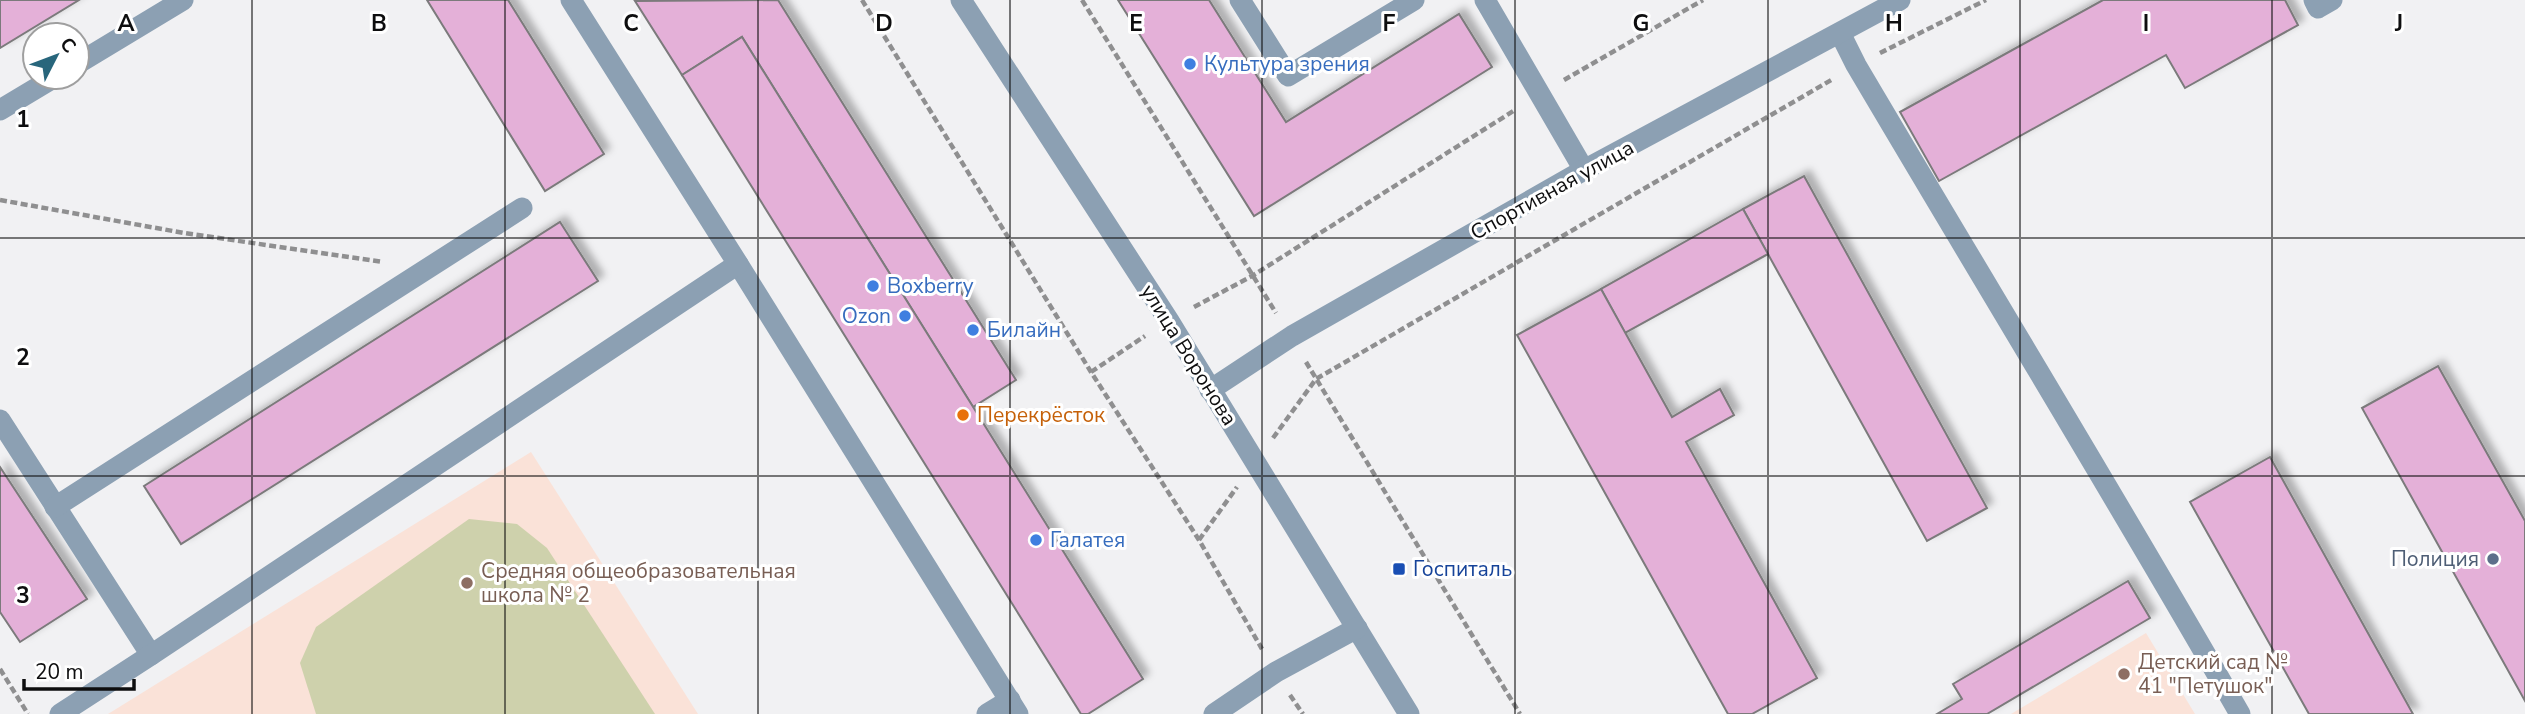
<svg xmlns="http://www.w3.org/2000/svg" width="2525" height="714" font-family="'Nunito Sans',sans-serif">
  <defs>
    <filter id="shadow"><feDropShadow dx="6" dy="-6" stdDeviation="3.5" flood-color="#0004"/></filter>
  </defs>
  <rect width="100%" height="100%" fill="#f1f1f3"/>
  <g fill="#fae2d8">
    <path d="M531,452L698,714H108Z"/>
    <path d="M2146,633L2195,714H2011Z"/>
  </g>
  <path fill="#ced1ac" d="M469,519L517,524L547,548L655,714H316L300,663L316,627Z"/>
  <g fill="#e4b0d8" stroke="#7b7a7b" stroke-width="2" filter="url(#shadow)">
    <path d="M0,0H79L0,48Z"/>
    <path d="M427,0H508L604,154L545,191Z"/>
    <path d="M778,0L1016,380L973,407L742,37L682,75L635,1Z"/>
    <path d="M1118,0H1209L1286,122L1459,14L1492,67L1254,216Z"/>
    <path d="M2103,0H2285L2298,25L2185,88L2166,55L1939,181L1900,112Z"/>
    <path d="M742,37L1143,679L1088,714H1081L682,75Z"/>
    <path d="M1804,176L1987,508L1927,541L1743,209Z"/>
    <path d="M1743,209L1768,254L1625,333L1601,289Z"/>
    <path d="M560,222L598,281L181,544L144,486Z"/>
    <path d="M1601,289L1672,417L1720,389L1734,415L1686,442L1817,678L1752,714H1728L1517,335Z"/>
    <path d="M2438,366L2525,521V701L2362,408Z"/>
    <path d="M2270,457L2413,714H2309L2190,502Z"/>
    <path d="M0,467L87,599L20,642L0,612Z"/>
    <path d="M2128,581L2150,618L1987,714H1937L1962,699L1953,684Z"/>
  </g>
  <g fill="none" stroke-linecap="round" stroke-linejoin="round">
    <g stroke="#8f8f90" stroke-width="4.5" stroke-dasharray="7 3.5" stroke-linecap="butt">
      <path d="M862,0L1091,372L1199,540L1262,649"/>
      <path d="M1082,0L1276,313"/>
      <path d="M1880,53L1986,0"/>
      <path d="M1564,80L1703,0"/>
      <path d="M0,200L184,233L383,262"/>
      <path d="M1194,307L1252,276L1515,110"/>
      <path d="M1306,362L1520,714"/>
      <path d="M1091,372L1145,336"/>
      <path d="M1273,438L1316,379L1833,79"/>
      <path d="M1199,540L1237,487"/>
      <path d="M0,669L28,714"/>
      <path d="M1290,695L1303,714"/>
    </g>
    <g stroke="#8ca0b3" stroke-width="21">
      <path d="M961,0L1169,321L1409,714"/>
      <path d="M1240,0L1288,76L1414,0"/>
      <path d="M1485,0L1584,170"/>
      <path d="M2314,0L2318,8L2332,0"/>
      <path d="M1840,33L1856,65C1984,282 2115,496 2240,714"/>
      <path d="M77,64L183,0"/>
      <path d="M0,110L55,77"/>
      <path d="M738,264L1018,714"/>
      <path d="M1210,390L1292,336L1584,170L1900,0"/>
      <path d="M0,420L151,655"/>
      <path d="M55,507L522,208"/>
      <path d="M60,714L151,655L738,264L571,0"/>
      <path d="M987,714L1010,700"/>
      <path d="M1214,714L1276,672L1357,628"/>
    </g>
  </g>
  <path fill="none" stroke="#0e0e0f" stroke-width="2" stroke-opacity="0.55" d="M252,0V714M505,0V714M758,0V714M1010,0V714M1262,0V714M1515,0V714M1768,0V714M2020,0V714M2272,0V714M0,238H2525M0,476H2525"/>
  <g fill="#3f7fe0" stroke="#fff" stroke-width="2.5">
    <circle cx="1190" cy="64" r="7"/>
    <circle cx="873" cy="286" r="7"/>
    <circle cx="905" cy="316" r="7"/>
    <circle cx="973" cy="330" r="7"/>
    <circle cx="1036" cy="540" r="7"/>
  </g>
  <circle fill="#e8710a" stroke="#fff" stroke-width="2.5" cx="963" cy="415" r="7"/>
  <circle fill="#5c6f8a" stroke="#fff" stroke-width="2.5" cx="2493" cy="559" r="7"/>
  <rect fill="#1a4fb4" stroke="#fff" stroke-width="2.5" x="1392" y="562" width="14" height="14" rx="3.5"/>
  <g fill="#8d6e63" stroke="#fff" stroke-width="2.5">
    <circle cx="467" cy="583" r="7"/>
    <circle cx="2124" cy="674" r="7"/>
  </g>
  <g text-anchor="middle" stroke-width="6" stroke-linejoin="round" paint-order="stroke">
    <g font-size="21" fill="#366cbe" stroke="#fff" text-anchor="start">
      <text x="1204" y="71">Культура зрения</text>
      <text x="887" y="293">Boxberry</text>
      <text x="891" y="323" text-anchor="end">Ozon</text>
      <text x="987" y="337">Билайн</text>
      <text x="1050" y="547">Галатея</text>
    </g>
    <g font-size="21" fill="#0e0e0f" stroke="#fff">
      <text transform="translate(1552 190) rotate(-29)" y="7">Спортивная улица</text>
      <text transform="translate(1189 355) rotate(58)" y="7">улица Воронова</text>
    </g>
    <g font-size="21" fill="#c56008" stroke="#fff" text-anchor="start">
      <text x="977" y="422">Перекрёсток</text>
    </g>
    <g font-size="21" fill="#4e5e75" stroke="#fff" text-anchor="end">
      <text x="2479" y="566">Полиция</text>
    </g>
    <g font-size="21" fill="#164399" stroke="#fff" text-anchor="start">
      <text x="1413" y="576">Госпиталь</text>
    </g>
    <g font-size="21" fill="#785e54" stroke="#fff" text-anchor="start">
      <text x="481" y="578">Средняя общеобразовательная<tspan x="481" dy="24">школа № 2</tspan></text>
      <text x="2138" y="669">Детский сад №<tspan x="2138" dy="24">41 "Петушок"</tspan></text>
    </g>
  </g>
  <g font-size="23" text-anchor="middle" font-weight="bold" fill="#0e0e0f" stroke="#fff" stroke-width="6" stroke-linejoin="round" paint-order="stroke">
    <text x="126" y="31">A</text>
    <text x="379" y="31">B</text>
    <text x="631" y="31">C</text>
    <text x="884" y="31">D</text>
    <text x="1136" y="31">E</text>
    <text x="1389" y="31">F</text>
    <text x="1641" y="31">G</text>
    <text x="1894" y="31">H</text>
    <text x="2146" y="31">I</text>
    <text x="2399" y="31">J</text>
    <text x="23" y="127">1</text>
    <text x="23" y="365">2</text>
    <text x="23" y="603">3</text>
  </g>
  <g transform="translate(56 56) rotate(48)"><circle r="33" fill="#ffffff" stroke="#9f9f9f" stroke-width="2"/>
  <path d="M0-5L12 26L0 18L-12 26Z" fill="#28667c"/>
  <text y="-10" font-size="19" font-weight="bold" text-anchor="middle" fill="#0e0e0f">С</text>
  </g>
  <path d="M24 679v10h110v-10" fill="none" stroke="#0e0e0f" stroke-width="3.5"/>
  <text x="35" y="679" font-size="21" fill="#0e0e0f" stroke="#ffffff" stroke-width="5" paint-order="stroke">20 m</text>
</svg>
